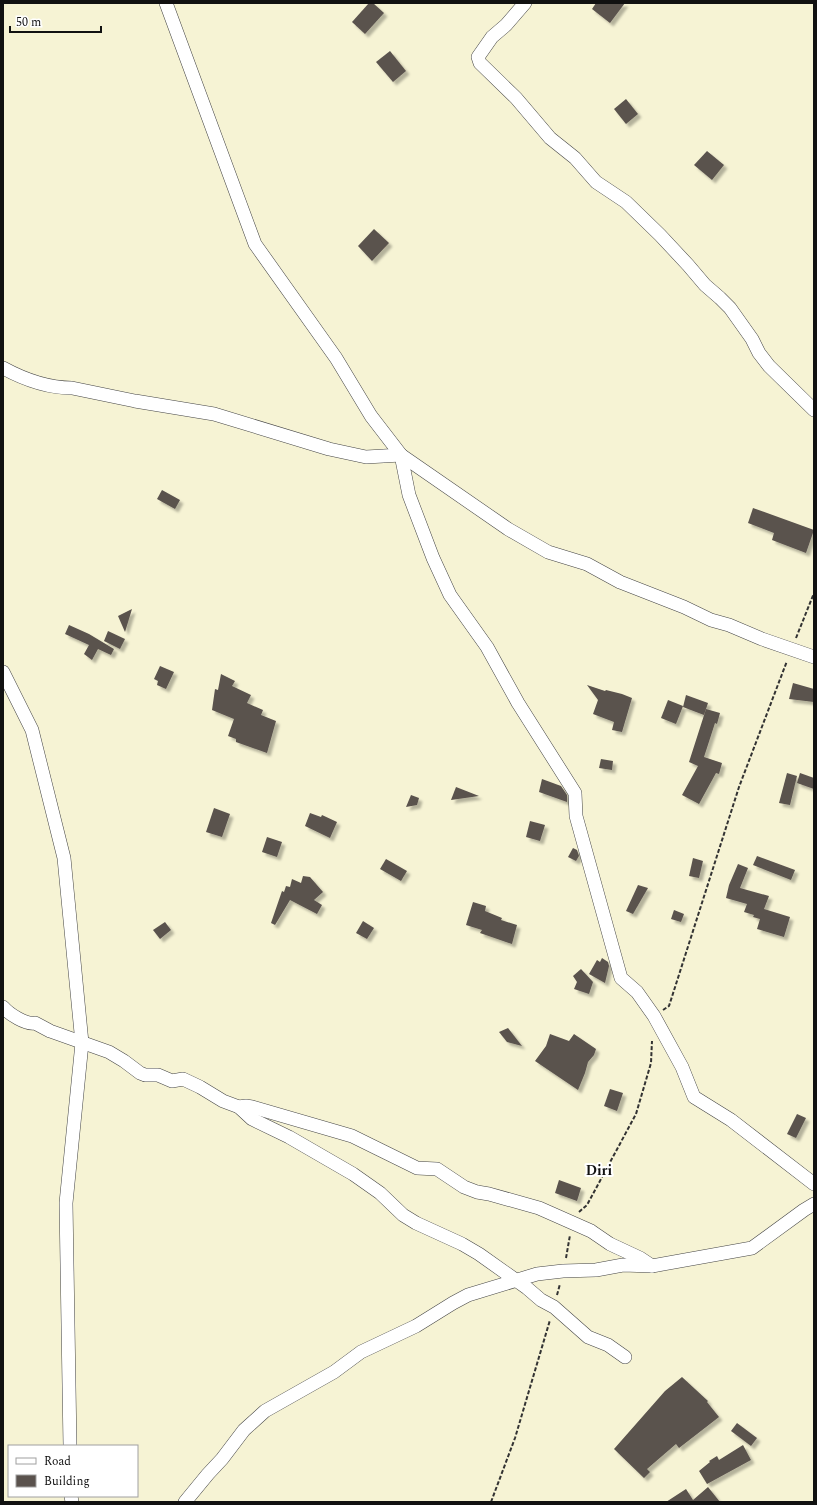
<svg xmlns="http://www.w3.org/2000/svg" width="817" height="1505" font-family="Spectral,serif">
  <defs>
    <filter id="shadow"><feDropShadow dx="3.5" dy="3.5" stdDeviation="1" flood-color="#0004"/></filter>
  </defs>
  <rect width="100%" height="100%" fill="#fffdf5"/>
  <path fill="#f6f3d4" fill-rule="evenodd" d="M3,3H814V1502H3ZM9,1446H137V1496H9Z"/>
  <g fill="#5a524d" filter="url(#shadow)">
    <path d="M369,3H373L384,13L365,34L352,22Z"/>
    <path d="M596,3H625L610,23L592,9Z"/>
    <path d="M390,51L406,71L393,82L376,62Z"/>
    <path d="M626,99L638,114L626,124L614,109Z"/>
    <path d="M707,151L724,165L712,180L694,165Z"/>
    <path d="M374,229L389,243L372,261L358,246Z"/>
    <path d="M162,490L180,500L175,509L157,499Z"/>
    <path d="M753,508L814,530L806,553L772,540L774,533L748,523Z"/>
    <path d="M132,609L125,632L118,616Z"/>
    <path d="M69,625L89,634L114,649L111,655L98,649L92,660L84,654L89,645L65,634Z"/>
    <path d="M108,631L125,639L120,649L104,641Z"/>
    <path d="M160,666L174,672L166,689L157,685L158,681L154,679Z"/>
    <path d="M221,674L235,681L232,686L251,695L247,703L263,710L261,715L276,721L267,753L236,742V739L228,736L234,719L212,710L215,689L218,690Z"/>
    <path d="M793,683L814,689V702L789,699Z"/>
    <path d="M587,685L605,691L606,690L622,694L632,698L622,732L612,730L614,722L593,714L598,700Z"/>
    <path d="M686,695L708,703L704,715L683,707Z"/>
    <path d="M668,700L683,706L676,724L661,718Z"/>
    <path d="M706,709L720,713L717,724L715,723L704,757L722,763L719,774L716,773L699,804L682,795L698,766L689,762Z"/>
    <path d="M601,759L613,761L612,770L599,768Z"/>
    <path d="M787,773L797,776L790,805L779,803Z"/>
    <path d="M800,773L814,778V789L797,783Z"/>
    <path d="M542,779L561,786L567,795V802L539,792Z"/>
    <path d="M456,787L479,796L451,800Z"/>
    <path d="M411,795L419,798L417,805L406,807Z"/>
    <path d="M214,808L230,814L222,837L206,832Z"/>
    <path d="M310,813L321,817L322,815L337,822L330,838L305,826Z"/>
    <path d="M530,821L545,825L540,841L526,837Z"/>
    <path d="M267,837L282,842L277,857L262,852Z"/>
    <path d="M573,848L577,850L579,856L576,861L568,857Z"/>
    <path d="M757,856L795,870L791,880L753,865Z"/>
    <path d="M693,858L703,861L699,878L689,876Z"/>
    <path d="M386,859L407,871L401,881L380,869Z"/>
    <path d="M738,864L748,868L740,888L769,896L764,909L790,917L784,937L757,929L760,919L753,917L754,915L744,912L747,904L726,898L729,885Z"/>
    <path d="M303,876L310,877L323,892L314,900L322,905L317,914L290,900L275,925L271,923L282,891L284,892L286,886L290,887L292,879L301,883Z"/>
    <path d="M638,885L648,888L633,914L626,911Z"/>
    <path d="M473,902L486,906L485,911L502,918L501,920L517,925L512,944L480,933L482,930L466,925Z"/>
    <path d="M674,910L684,914L681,922L671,919Z"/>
    <path d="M363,921L374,928L367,939L356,933Z"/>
    <path d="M165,922L171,930L160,939L153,930Z"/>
    <path d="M602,958L608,962L609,966L605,983L589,974L597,960L600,962Z"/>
    <path d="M581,969L593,982L589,994L574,989L577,982L573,976Z"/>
    <path d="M508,1028L522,1046L507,1042L499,1032Z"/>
    <path d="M550,1034L569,1041L574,1034L596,1049L594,1055L588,1062L585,1073L578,1090L535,1061L546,1046Z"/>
    <path d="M610,1089L623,1093L617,1111L604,1106Z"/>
    <path d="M797,1114L806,1118L796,1138L787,1134Z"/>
    <path d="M559,1180L581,1188L577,1201L555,1193Z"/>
    <path d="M682,1377L708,1401L707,1402L719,1417L679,1448L676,1444L647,1469L650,1472L644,1478L614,1449L665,1391Z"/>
    <path d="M737,1423L757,1438L751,1446L731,1431Z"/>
    <path d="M743,1445L751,1460L707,1484L699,1471L710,1462L709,1461L717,1456L719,1460Z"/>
    <path d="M708,1487L720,1502H666L686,1489L693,1500Z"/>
  </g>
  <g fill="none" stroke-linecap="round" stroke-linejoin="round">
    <defs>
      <g id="street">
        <path d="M166,3L255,244L336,358L371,416L401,455L409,495L433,558L450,595L487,647L518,703L575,793L576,816L621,978L637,992L654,1016L682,1067L694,1097L731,1120L814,1184"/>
        <path d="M525,3L506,25L492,37L478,57L480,63L516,98L550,138L575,158L596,182L626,202L660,235L688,265L705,285L720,298L730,308L752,339L759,353L769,366L814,410"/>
        <path d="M3,368C25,380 47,388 72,388L135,401L214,414L329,449L366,457L401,455L508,529L548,552L587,564L620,582L684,607L711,620L729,625L762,639L814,657"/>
        <path d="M3,672L32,730L64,858L82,1043L66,1203L70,1446"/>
        <path d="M3,1007C9,1014 26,1025 35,1023L50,1031L109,1052L124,1061L140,1073L145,1075H158L172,1081L183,1079L200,1087L223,1101L239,1107L252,1119L289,1137L353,1174L380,1193L403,1215L416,1223L462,1244L479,1254L527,1288L541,1300L554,1307L588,1337L608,1345L625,1357"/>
        <path d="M239,1107L246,1106L252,1107L352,1136L417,1168L437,1169L464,1187L477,1192L489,1194L539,1208L591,1231L610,1244L640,1258L652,1266L752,1248L804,1210L814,1204"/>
        <path d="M71,1496L72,1502"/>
        <path d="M185,1502L208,1474L222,1459L244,1430L265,1411L334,1372L361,1352L416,1326L453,1303L468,1295L537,1274L563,1271L596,1270L623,1265L652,1266"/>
      </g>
    </defs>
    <use href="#street" stroke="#444" stroke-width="14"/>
    <g stroke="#333" stroke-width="2" stroke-dasharray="4 2" stroke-linecap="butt">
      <path d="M796,638L814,593"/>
      <path d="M663,1010L669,1006L739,787L787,661"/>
      <path d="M579,1212L587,1205L636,1114L651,1063L652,1041"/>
      <path d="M566,1258L570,1235"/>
      <path d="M557,1295L560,1284"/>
      <path d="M491,1502L515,1438L550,1320"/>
    </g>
    <use href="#street" stroke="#fff" stroke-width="13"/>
  </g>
  <g text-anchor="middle" stroke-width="4" stroke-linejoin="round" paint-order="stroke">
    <g font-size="14" font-weight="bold" fill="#111" stroke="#fff">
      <text x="599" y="1175">Diri</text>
    </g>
  </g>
  <rect width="817" height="1505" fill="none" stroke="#111111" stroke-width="8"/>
  <rect x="8" y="1445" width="130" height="52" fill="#ffffff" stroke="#a0a0a0"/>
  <rect x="16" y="1458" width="20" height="6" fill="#ffffff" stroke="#a0a0a0"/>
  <text x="44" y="1465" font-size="12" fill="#111111">Road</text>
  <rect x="16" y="1475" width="20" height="12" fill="#5a524d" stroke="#a0a0a0"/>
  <text x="44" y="1485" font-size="12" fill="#111111">Building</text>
  <path d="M10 26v6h91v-6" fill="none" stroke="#111111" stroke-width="2"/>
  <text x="16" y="26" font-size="12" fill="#111111" stroke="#ffffff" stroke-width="3" paint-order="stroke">50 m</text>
</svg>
